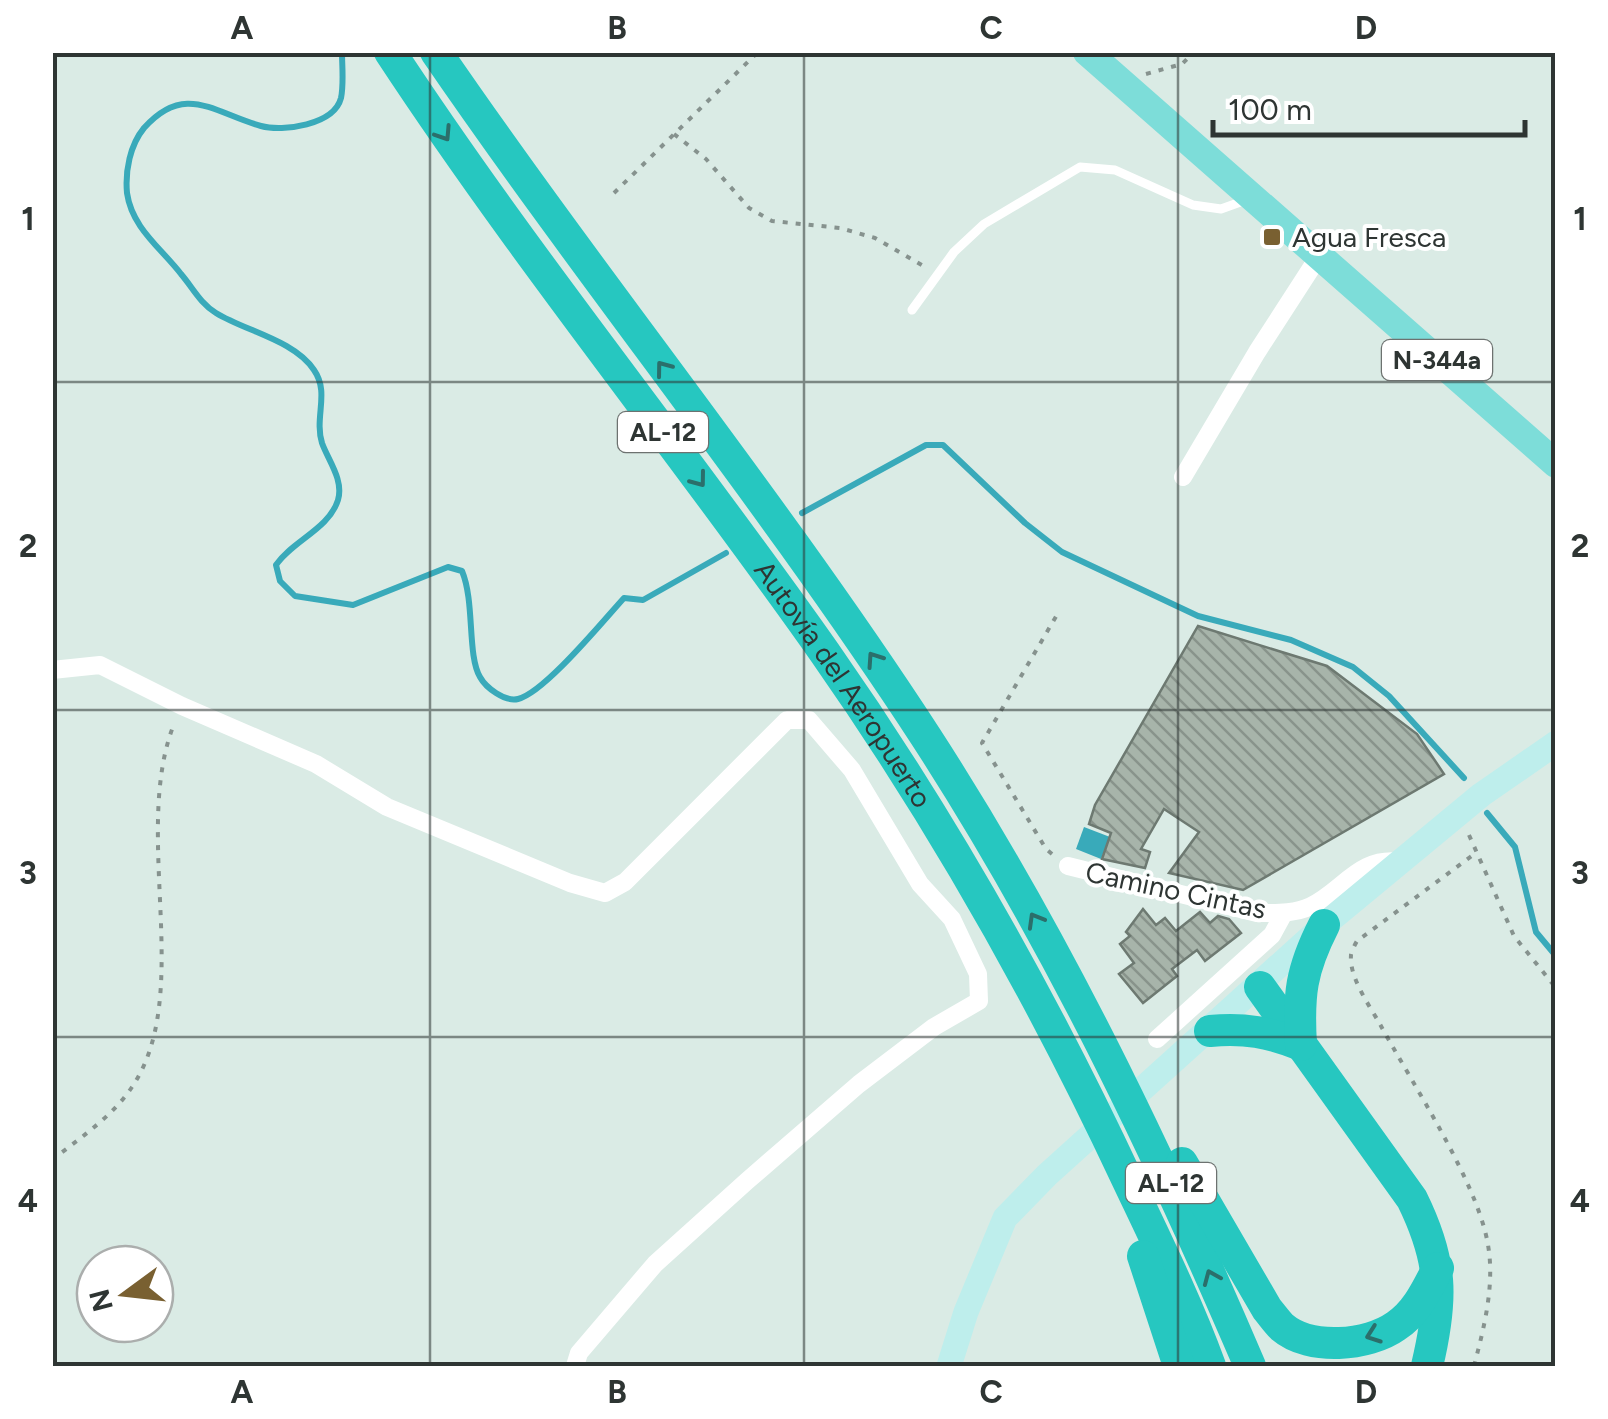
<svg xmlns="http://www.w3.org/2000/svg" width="1608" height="1419" font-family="Figtree,sans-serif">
  <defs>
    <pattern id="building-back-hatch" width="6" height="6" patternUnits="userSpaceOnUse" patternTransform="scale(2.5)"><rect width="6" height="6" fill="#a7b4aa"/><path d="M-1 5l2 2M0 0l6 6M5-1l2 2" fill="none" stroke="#88938b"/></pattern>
  </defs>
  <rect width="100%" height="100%" fill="#daebe5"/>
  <path fill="#39aaba" d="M1084,827L1110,837L1101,859L1076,849Z"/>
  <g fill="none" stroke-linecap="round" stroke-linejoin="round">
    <g stroke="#39aaba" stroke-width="6">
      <path d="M342,52C342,67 344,84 341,98C334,125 283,132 261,126C214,113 185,82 144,128C130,145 125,171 127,193C132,228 161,248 181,274C193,288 200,303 216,313C245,331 294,340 314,370C330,393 314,417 322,443C328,460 344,480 338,500C329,529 292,541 276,565L280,581L295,596L353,605L448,567L462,571C475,602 467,655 480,677C486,688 505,702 518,699C544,693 603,621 624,598L643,600L726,553"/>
      <path d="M802,513L926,445H943L1025,523L1062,552L1198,616L1291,640L1353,667L1389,696L1464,778"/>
      <path d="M1487,813L1515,847L1536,932L1556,956"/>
    </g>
  </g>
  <g fill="url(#building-back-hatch)" stroke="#6d7971" stroke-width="2.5">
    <path d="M1198,626L1327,666L1417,734L1444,774L1243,890L1169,873L1199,832L1164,809L1141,849L1150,852L1145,868L1102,859L1111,833L1089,824L1095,805Z"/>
    <path d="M1143,909L1156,925L1165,918L1176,931L1200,912L1210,923L1218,916L1229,919L1241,933L1205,961L1197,950L1172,969L1177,976L1143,1003L1119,974L1134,963L1120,944L1130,936L1126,932Z"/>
  </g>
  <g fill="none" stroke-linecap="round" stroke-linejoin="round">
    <g stroke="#86928e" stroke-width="4" stroke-dasharray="5 8" stroke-linecap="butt">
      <path d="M1146,74L1182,64L1194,52"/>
      <path d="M674,134L706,159L749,208L772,221L840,228L875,238L925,267"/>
      <path d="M614,193L758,52"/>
      <path d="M1469,835L1514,936L1556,988"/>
      <path d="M1052,854L1046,849L982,743L1058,613"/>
      <path d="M52,1160C80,1138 113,1116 132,1087C195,994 131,833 174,724"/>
      <path d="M1474,1366C1484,1328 1495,1285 1488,1245C1478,1183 1412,1083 1381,1026C1370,1006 1349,978 1351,955C1351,953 1355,944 1357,941L1477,852"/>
    </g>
    <path stroke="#fff" stroke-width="9" d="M912,310L954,252L984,224L1080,167L1115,170L1193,205L1221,209L1246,200"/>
    <g stroke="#fff" stroke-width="18">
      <path d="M1183,477L1257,352L1319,256"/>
      <path d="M52,670L100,665L182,706L316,764L387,807L570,883L605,893L625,882L787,720H809L852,770L920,884L952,919L978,974L979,1001L934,1027L859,1084L747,1181L655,1264L579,1353L575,1366"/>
      <path d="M1068,866L1257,913C1275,913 1295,914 1311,906C1344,890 1359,856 1401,862"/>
      <path d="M1157,1039L1272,935L1284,913"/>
    </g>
    <path stroke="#beeeec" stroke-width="25" d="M949,1366L966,1312L1005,1218L1047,1175L1324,925L1481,795L1556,743"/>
    <path stroke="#7dddd9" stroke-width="28" d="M1087,52L1556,464"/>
    <g stroke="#26c7c0" stroke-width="32">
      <path id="s1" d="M390,52C526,259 683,451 825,653C942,820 1042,997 1128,1181C1157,1242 1187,1303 1210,1366"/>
      <path d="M436,52C595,284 773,502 926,737C1055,936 1157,1149 1250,1366"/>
      <path d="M1260,987L1412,1199C1443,1262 1443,1299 1427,1366"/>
      <path d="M1210,1031C1245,1028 1269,1032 1301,1045"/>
      <path d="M1301,1045C1298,995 1301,970 1324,925"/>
      <path d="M1182,1163L1267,1309C1272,1315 1277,1322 1282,1327C1310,1351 1368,1346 1396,1326C1417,1312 1427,1289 1438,1268"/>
      <path d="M1143,1256L1179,1366"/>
    </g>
  </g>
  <defs><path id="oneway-chevron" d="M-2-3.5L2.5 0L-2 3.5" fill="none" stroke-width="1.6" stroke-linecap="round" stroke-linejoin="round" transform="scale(2.5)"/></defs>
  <g stroke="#2b6f6b">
    <use href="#oneway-chevron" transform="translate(444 134) rotate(57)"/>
    <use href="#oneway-chevron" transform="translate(663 368) rotate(-127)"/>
    <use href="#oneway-chevron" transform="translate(699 480) rotate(53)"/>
    <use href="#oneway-chevron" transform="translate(874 659) rotate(-124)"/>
    <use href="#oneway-chevron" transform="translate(1035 920) rotate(-120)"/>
    <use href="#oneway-chevron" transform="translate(1211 1277) rotate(-113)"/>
    <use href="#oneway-chevron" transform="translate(1373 1335) rotate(160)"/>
  </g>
  <path fill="none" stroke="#2e3533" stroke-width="2.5" stroke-opacity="0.55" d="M430,52V1366M804,52V1366M1178,52V1366M52,382H1556M52,710H1556M52,1037H1556"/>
  <rect fill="#796031" stroke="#fff" stroke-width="4" x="1262" y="227" width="20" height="20" rx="5"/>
  <g text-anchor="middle" stroke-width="8" stroke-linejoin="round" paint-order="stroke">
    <g fill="#fff" stroke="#6d7270" stroke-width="2.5">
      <rect x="1382" y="340" width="110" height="40" rx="8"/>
      <rect x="618" y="412" width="90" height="40" rx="8"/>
      <rect x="1126" y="1163" width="90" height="40" rx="8"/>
    </g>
    <g font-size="25" font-weight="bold" fill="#2e3533">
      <text x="1437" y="369">N-344a</text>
      <text x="663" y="441">AL-12</text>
      <text x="1171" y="1192">AL-12</text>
    </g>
    <g font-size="28" fill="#2e3533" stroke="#fff" text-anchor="start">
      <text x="1292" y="247">Agua Fresca</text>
    </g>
    <g font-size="28" fill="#2e3533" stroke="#fff">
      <text dy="10" stroke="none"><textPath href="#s1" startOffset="778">Autovía del Aeropuerto</textPath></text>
      <text transform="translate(1176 890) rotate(12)" y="10">Camino Cintas</text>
    </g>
  </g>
  <rect width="1608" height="1419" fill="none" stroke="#ffffff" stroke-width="110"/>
  <g transform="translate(125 1294) rotate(255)"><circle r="48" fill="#ffffff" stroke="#abaead" stroke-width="2.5"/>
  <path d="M0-8L18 38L0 25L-18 38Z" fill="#796031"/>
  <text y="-15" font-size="28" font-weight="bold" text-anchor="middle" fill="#2e3533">N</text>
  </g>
  <path d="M1213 120v15h312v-15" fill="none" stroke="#2e3533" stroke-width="5"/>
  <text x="1228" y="120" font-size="30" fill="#2e3533" stroke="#ffffff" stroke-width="8" paint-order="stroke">100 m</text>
  <rect x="55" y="55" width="1498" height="1309" fill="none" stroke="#2e3533" stroke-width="4"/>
  <g font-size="32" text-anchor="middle" font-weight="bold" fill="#2e3533">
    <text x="242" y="39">A</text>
    <text x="617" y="39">B</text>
    <text x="991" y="39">C</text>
    <text x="1366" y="39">D</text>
    <text x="28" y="230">1</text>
    <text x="1580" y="230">1</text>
    <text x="28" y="557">2</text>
    <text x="1580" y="557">2</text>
    <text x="28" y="884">3</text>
    <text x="1580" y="884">3</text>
    <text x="28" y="1212">4</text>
    <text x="1580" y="1212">4</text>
    <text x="242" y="1403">A</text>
    <text x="617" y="1403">B</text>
    <text x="991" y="1403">C</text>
    <text x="1366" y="1403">D</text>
  </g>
</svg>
